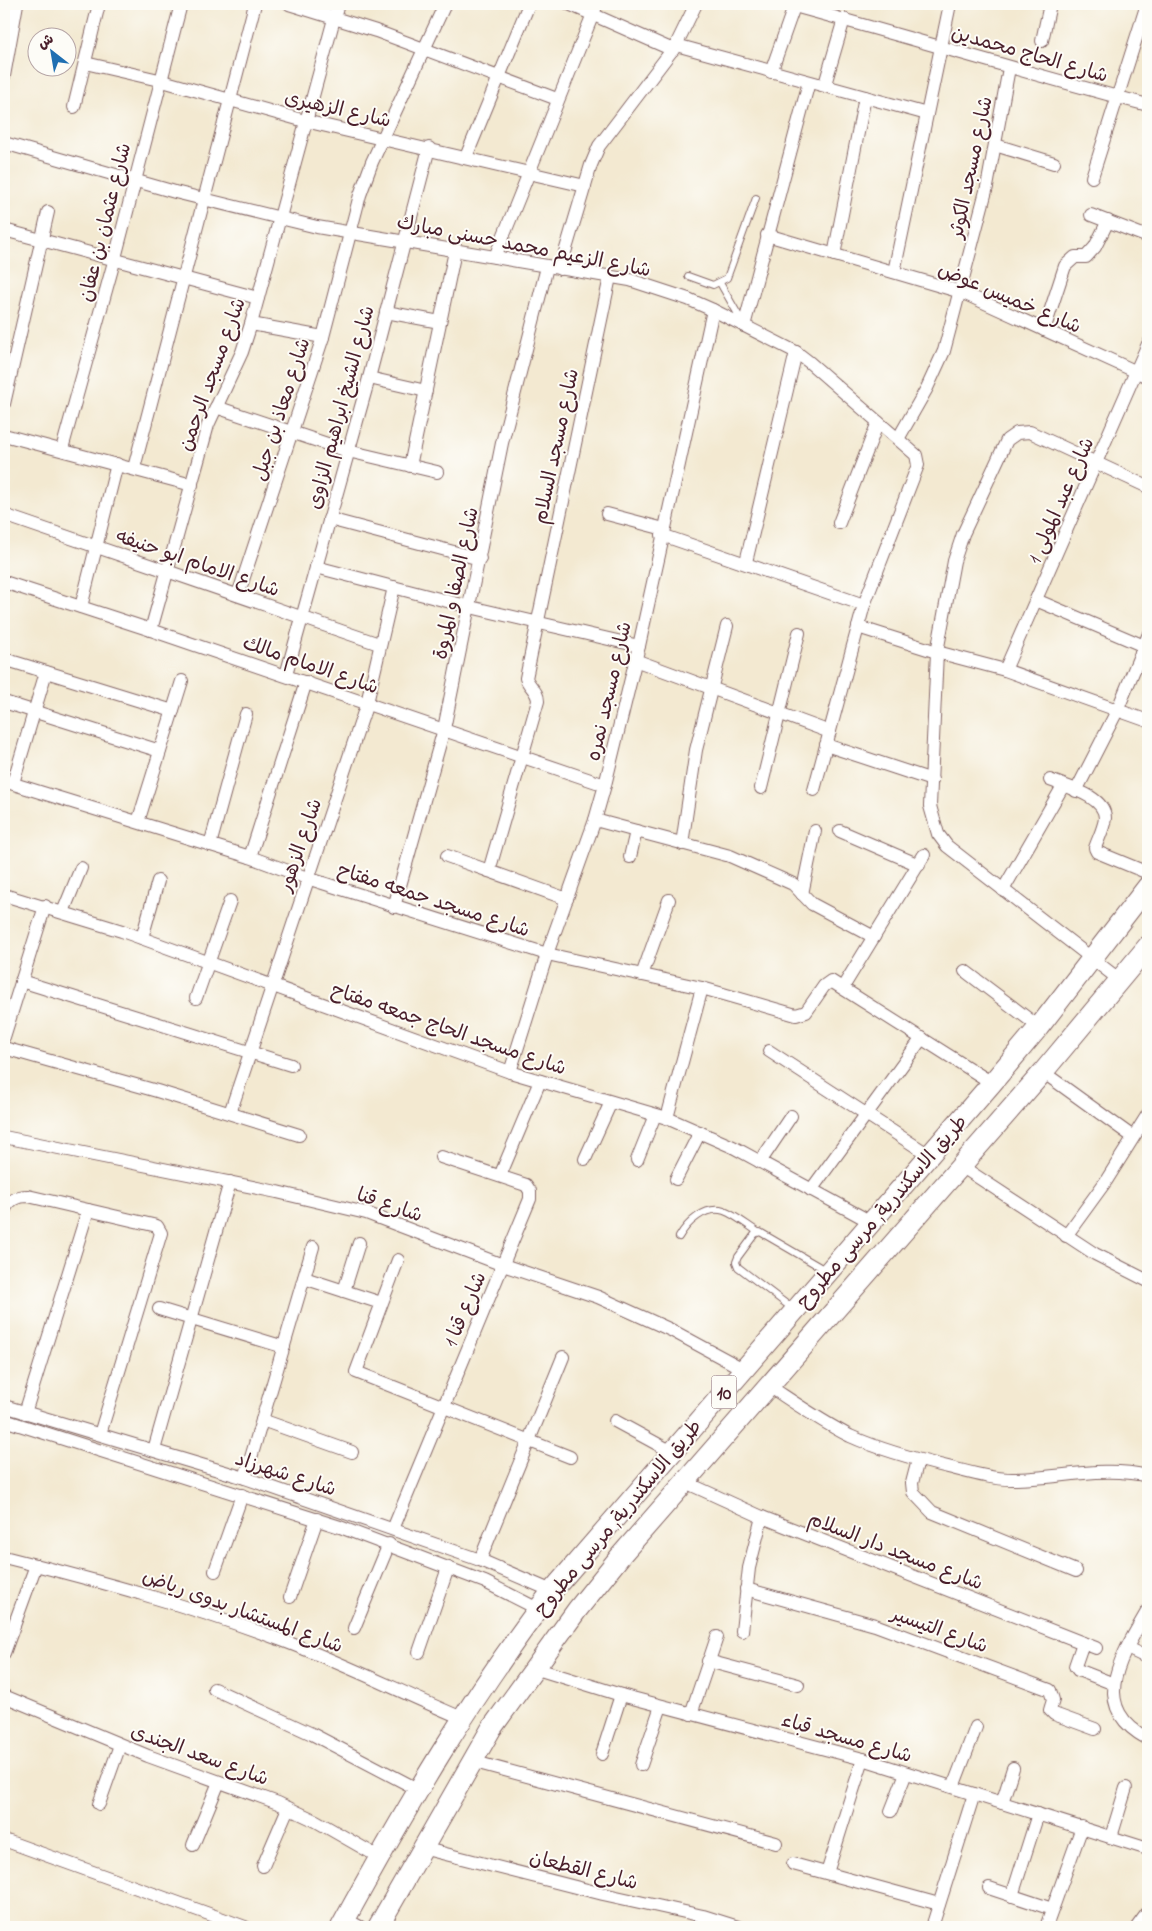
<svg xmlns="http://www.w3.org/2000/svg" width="1152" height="1931" font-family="'Indie Flower','Playpen Sans Arabic',sans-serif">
  <rect width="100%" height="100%" fill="#fdfcf7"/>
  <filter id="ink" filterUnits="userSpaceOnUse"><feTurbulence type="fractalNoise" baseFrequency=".02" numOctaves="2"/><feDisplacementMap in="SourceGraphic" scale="10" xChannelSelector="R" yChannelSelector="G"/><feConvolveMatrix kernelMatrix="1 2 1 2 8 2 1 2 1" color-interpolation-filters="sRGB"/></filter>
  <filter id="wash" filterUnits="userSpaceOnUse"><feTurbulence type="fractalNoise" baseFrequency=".0096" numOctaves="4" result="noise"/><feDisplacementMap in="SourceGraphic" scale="20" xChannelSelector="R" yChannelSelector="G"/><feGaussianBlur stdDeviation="1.12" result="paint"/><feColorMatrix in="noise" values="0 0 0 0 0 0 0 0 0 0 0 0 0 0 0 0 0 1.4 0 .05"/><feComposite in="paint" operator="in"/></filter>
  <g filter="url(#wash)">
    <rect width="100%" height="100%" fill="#f3e9d1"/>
  </g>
  <g filter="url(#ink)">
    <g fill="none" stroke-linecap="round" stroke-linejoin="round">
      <defs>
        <g id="service">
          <path d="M688,276L713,285L727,278L756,198"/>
          <path d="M720,283L743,323"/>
          <path d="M679,1237C687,1223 705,1205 724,1211C735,1215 747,1225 758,1232"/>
          <path d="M793,1309L738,1267L736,1262L738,1257L755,1234L760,1232L827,1271"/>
        </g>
        <g id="minor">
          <path d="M289,4L376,31L557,99"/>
          <path d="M569,4L673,50"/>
          <path d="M787,4C908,37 1027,73 1148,105"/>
          <path d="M1042,41L1050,4"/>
          <path d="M676,45L927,114"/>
          <path d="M85,63L159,80L305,121L585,186"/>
          <path d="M771,72L795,4"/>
          <path d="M4,76L17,4"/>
          <path d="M825,84L844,19"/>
          <path d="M74,107L99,4"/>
          <path d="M4,143L175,192L317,227L630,280L688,299L713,310L796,352L809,362L916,455L918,465L864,605L814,790"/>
          <path d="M995,145L1054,163"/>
          <path d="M466,157L529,4"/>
          <path d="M1092,177L1147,4"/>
          <path d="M1091,215L1148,237"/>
          <path d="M4,230L258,298"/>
          <path d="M767,235L961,292L1148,377"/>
          <path d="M834,255L865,97"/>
          <path d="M495,257L597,4"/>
          <path d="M560,269L591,165L599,146L676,45L696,4"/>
          <path d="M894,272L950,4"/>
          <path d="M386,312L440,322"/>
          <path d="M251,324L323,337"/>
          <path d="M744,326L809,82"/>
          <path d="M1044,330L1065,266L1075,257H1086L1095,247L1108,221"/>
          <path d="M369,378L426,391"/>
          <path d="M4,404L48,212"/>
          <path d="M216,407L348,451L437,472"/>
          <path d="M4,435L192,485"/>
          <path d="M898,439L927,388L944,351L987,187L1009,68"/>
          <path d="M62,449L115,258L181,4"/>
          <path d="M410,466L455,251"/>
          <path d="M134,468L255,4"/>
          <path d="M607,514L664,529"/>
          <path d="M4,515L379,644"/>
          <path d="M329,519L480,559"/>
          <path d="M839,523L878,422"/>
          <path d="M662,535L864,605"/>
          <path d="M746,562L796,352"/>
          <path d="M316,567L470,607L639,646"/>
          <path d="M4,582L151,630L605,785"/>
          <path d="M238,595L323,337L360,195L372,162L445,4"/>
          <path d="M1036,600L1144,646"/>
          <path d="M81,607L117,464"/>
          <path d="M858,627L937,652L1005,670L1148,721"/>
          <path d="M151,630L208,425L242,352L251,324L338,4"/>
          <path d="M4,659L173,711"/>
          <path d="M635,660L830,732"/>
          <path d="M1005,670L1148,344"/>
          <path d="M286,675L369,378L429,148"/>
          <path d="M4,702L160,751"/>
          <path d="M826,745L932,780"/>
          <path d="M1050,780C1067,787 1105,796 1105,818C1104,828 1098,839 1095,848L1097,852L1148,873"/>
          <path d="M4,781L250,857L307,878L547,954L702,988L796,1015L806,1012L824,986L831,981L992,1083"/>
          <path d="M13,783L46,672"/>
          <path d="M761,788L799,633"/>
          <path d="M1076,791L1117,711L1148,636"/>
          <path d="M595,820L730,856L793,884L812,904L874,937"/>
          <path d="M138,822L182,681"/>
          <path d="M840,831L919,865"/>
          <path d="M682,844L696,750L727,626"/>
          <path d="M210,845L246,714"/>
          <path d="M447,856L567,899"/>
          <path d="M250,857L306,682"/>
          <path d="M630,857L636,831"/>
          <path d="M489,871L538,701C538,691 529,687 526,678L610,277"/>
          <path d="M1003,890L1063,786"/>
          <path d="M802,894L815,831"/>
          <path d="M4,895L122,931L510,1072L667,1118L733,1147L871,1222"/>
          <path d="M394,907L444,729L502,443L547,267"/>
          <path d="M63,912L81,868"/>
          <path d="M142,938L158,881"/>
          <path d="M965,971L1039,1027"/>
          <path d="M642,975L669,900"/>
          <path d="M21,981L291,1065"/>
          <path d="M1121,981L947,846L938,834L930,806L937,652L954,561L963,534L1007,440L1017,433L1030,432L1148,487"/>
          <path d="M843,987L924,855"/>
          <path d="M196,998L230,901"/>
          <path d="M4,1037L45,906"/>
          <path d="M4,1048L157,1091L299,1135"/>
          <path d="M769,1051L929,1155"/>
          <path d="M510,1072L547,954L595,820L605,785L639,646L713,310"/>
          <path d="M1043,1072L1133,1137"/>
          <path d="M230,1113L367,703L394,587"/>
          <path d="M667,1118L702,988"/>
          <path d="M4,1137L277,1192L366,1213L503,1265L598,1297L671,1330L743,1369"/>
          <path d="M585,1159L611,1102"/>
          <path d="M637,1160L655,1115"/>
          <path d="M760,1162L791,1116"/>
          <path d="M961,1166L1095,1254L1148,1281"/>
          <path d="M500,1176L540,1081"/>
          <path d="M676,1179L700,1132"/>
          <path d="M811,1190L922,1038"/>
          <path d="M4,1211C9,1200 16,1196 28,1196L157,1226L161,1233L100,1434"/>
          <path d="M1066,1236L1106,1181L1148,1114"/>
          <path d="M398,1260L356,1372L570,1457"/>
          <path d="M304,1278L381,1303"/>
          <path d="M344,1291L359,1243"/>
          <path d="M159,1309L284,1347"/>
          <path d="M769,1386C795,1403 822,1422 850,1436C883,1451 918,1460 952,1468C972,1473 992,1479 1012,1479C1060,1479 1100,1465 1148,1476"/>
          <path d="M4,1406L245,1478L480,1560L552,1591"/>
          <path d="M25,1413L88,1210"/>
          <path d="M4,1420L340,1527L485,1582L538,1609"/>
          <path d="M262,1420L352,1452"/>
          <path d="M615,1421L672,1452"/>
          <path d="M154,1450L230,1182"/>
          <path d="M918,1460L912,1483L913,1492L932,1512L1076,1571"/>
          <path d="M245,1478L313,1247"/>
          <path d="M685,1482L762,1517L1096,1648"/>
          <path d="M393,1529L530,1199V1191L526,1185L441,1157"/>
          <path d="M4,1557C99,1581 192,1606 284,1641C345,1664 403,1693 462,1718"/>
          <path d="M480,1560L563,1357"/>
          <path d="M215,1571L242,1495"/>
          <path d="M746,1589L875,1625L1050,1690L1053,1700L1050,1710L1054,1714L1095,1729"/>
          <path d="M290,1597L317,1519"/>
          <path d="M1148,1610C1123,1654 1086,1706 1148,1739"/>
          <path d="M354,1628L389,1544"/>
          <path d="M742,1631L749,1568L762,1517"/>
          <path d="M1083,1643L1075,1666L1078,1670L1114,1684"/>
          <path d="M1127,1648L1148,1658"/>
          <path d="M419,1652L448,1568"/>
          <path d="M4,1653L36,1565"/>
          <path d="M708,1661L798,1685"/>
          <path d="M534,1668L621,1695L863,1759L1148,1849"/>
          <path d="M214,1689L312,1734L419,1790"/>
          <path d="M4,1696L148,1756L278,1803L316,1821L379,1857"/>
          <path d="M691,1714L717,1637"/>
          <path d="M602,1754L621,1695"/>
          <path d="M471,1761L776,1843"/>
          <path d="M641,1765L661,1706"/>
          <path d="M953,1787L976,1727"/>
          <path d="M1002,1803L1013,1768"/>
          <path d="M99,1804L120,1745"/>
          <path d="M891,1811L906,1773"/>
          <path d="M1111,1837L1126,1788"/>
          <path d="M4,1840L245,1927"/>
          <path d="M193,1845L219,1782"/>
          <path d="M422,1848L603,1894L703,1916L738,1927"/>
          <path d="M793,1864L939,1904"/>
          <path d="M263,1866L288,1808"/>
          <path d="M827,1873L863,1759"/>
          <path d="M989,1888L1052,1909"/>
          <path d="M1012,1896L1038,1814"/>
          <path d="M345,1919L360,1927"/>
          <path d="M932,1927L974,1794"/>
          <path d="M1046,1927L1082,1827"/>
          <path d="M1137,1927L1148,1912"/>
        </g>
        <g id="primary">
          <path d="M341,1927C404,1811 471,1696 552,1591L992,1083L1039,1027L1148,886"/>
          <path d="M378,1927L491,1729L577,1610L622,1554L1043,1072L1148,946"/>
        </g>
      </defs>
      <use href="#service" stroke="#856665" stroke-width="8"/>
      <use href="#minor" stroke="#856665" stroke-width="14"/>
      <use href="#primary" stroke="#856665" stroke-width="22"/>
      <use href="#service" stroke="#fff" stroke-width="6"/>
      <use href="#minor" stroke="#fff" stroke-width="12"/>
      <use href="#primary" stroke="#fff" stroke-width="20"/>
    </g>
  </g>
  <g text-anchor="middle" stroke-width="4" stroke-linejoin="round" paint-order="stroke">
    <rect fill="#fdfcf7" stroke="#806168" stroke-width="1" x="711.5" y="1375.5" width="25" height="33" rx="4"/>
    <g font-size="19" font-weight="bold" fill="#4a1f2b">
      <text x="724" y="1399">10</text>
    </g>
    <g font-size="20" fill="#4a1f2b" stroke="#fdfcf7">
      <text transform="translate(1030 53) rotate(16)" y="7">شارع الحاج محمدين</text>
      <text transform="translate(338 108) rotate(13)" y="7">شارع الزهيرى</text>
      <text transform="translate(970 167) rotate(-78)" y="7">شارع مسجد الكوثر</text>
      <text transform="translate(104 222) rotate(-76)" y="7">شارع عثمان بن عفان</text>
      <text transform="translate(524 245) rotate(11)" y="7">شارع الزعيم محمد حسنى مبارك</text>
      <text transform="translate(1010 297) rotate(23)" y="7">شارع خميس عوض</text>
      <text transform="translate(211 374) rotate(-70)" y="7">شارع مسجد الرحمن</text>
      <text transform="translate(340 407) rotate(-75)" y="7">شارع الشيخ ابراهيم الزاوى</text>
      <text transform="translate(280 409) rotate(-72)" y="7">شارع معاذ بن جبل</text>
      <text transform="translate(555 446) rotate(-78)" y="7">شارع مسجد السلام</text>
      <text transform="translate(1060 500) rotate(-66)" y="7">شارع عبد المولى 1</text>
      <text transform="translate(198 562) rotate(19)" y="7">شارع الامام ابو حنيفه</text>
      <text transform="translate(455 583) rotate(-78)" y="7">شارع الصفا و المروة</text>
      <text transform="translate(311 664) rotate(19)" y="7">شارع الامام مالك</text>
      <text transform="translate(608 691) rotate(-77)" y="7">شارع مسجد نمره</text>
      <text transform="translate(299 845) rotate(-71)" y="7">شارع الزهور</text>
      <text transform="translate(434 899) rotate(18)" y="7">شارع مسجد جمعه مفتاح</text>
      <text transform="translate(449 1028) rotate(19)" y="7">شارع مسجد الحاج جمعه مفتاح</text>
      <text transform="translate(390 1204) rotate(19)" y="7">شارع قنا</text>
      <text transform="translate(881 1211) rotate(-49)" y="7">طريق الاسكندرية, مرسى مطروح</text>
      <text transform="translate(464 1309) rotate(-67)" y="7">شارع قنا 1</text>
      <text transform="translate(286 1473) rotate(18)" y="7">شارع شهرزاد</text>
      <text transform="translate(617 1517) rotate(-50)" y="7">طريق الاسكندرية, مرسى مطروح</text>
      <text transform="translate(896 1550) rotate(21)" y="7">شارع مسجد دار السلام</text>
      <text transform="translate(243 1610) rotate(20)" y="7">شارع المستشار بدوى رياض</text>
      <text transform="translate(940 1629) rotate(20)" y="7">شارع التيسير</text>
      <text transform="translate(847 1737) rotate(16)" y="7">شارع مسجد قباء</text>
      <text transform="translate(200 1754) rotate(20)" y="7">شارع سعد الجندى</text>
      <text transform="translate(584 1869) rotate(14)" y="7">شارع القطعان</text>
    </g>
  </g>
  <rect width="1152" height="1931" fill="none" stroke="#fdfcf7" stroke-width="20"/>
  <g transform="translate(52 52) rotate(329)"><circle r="24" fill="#fdfcf7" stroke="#b5a4a5"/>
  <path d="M0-4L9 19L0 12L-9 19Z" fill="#1f6fb2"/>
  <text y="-8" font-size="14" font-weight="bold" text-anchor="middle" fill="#4a1f2b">ش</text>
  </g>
</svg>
